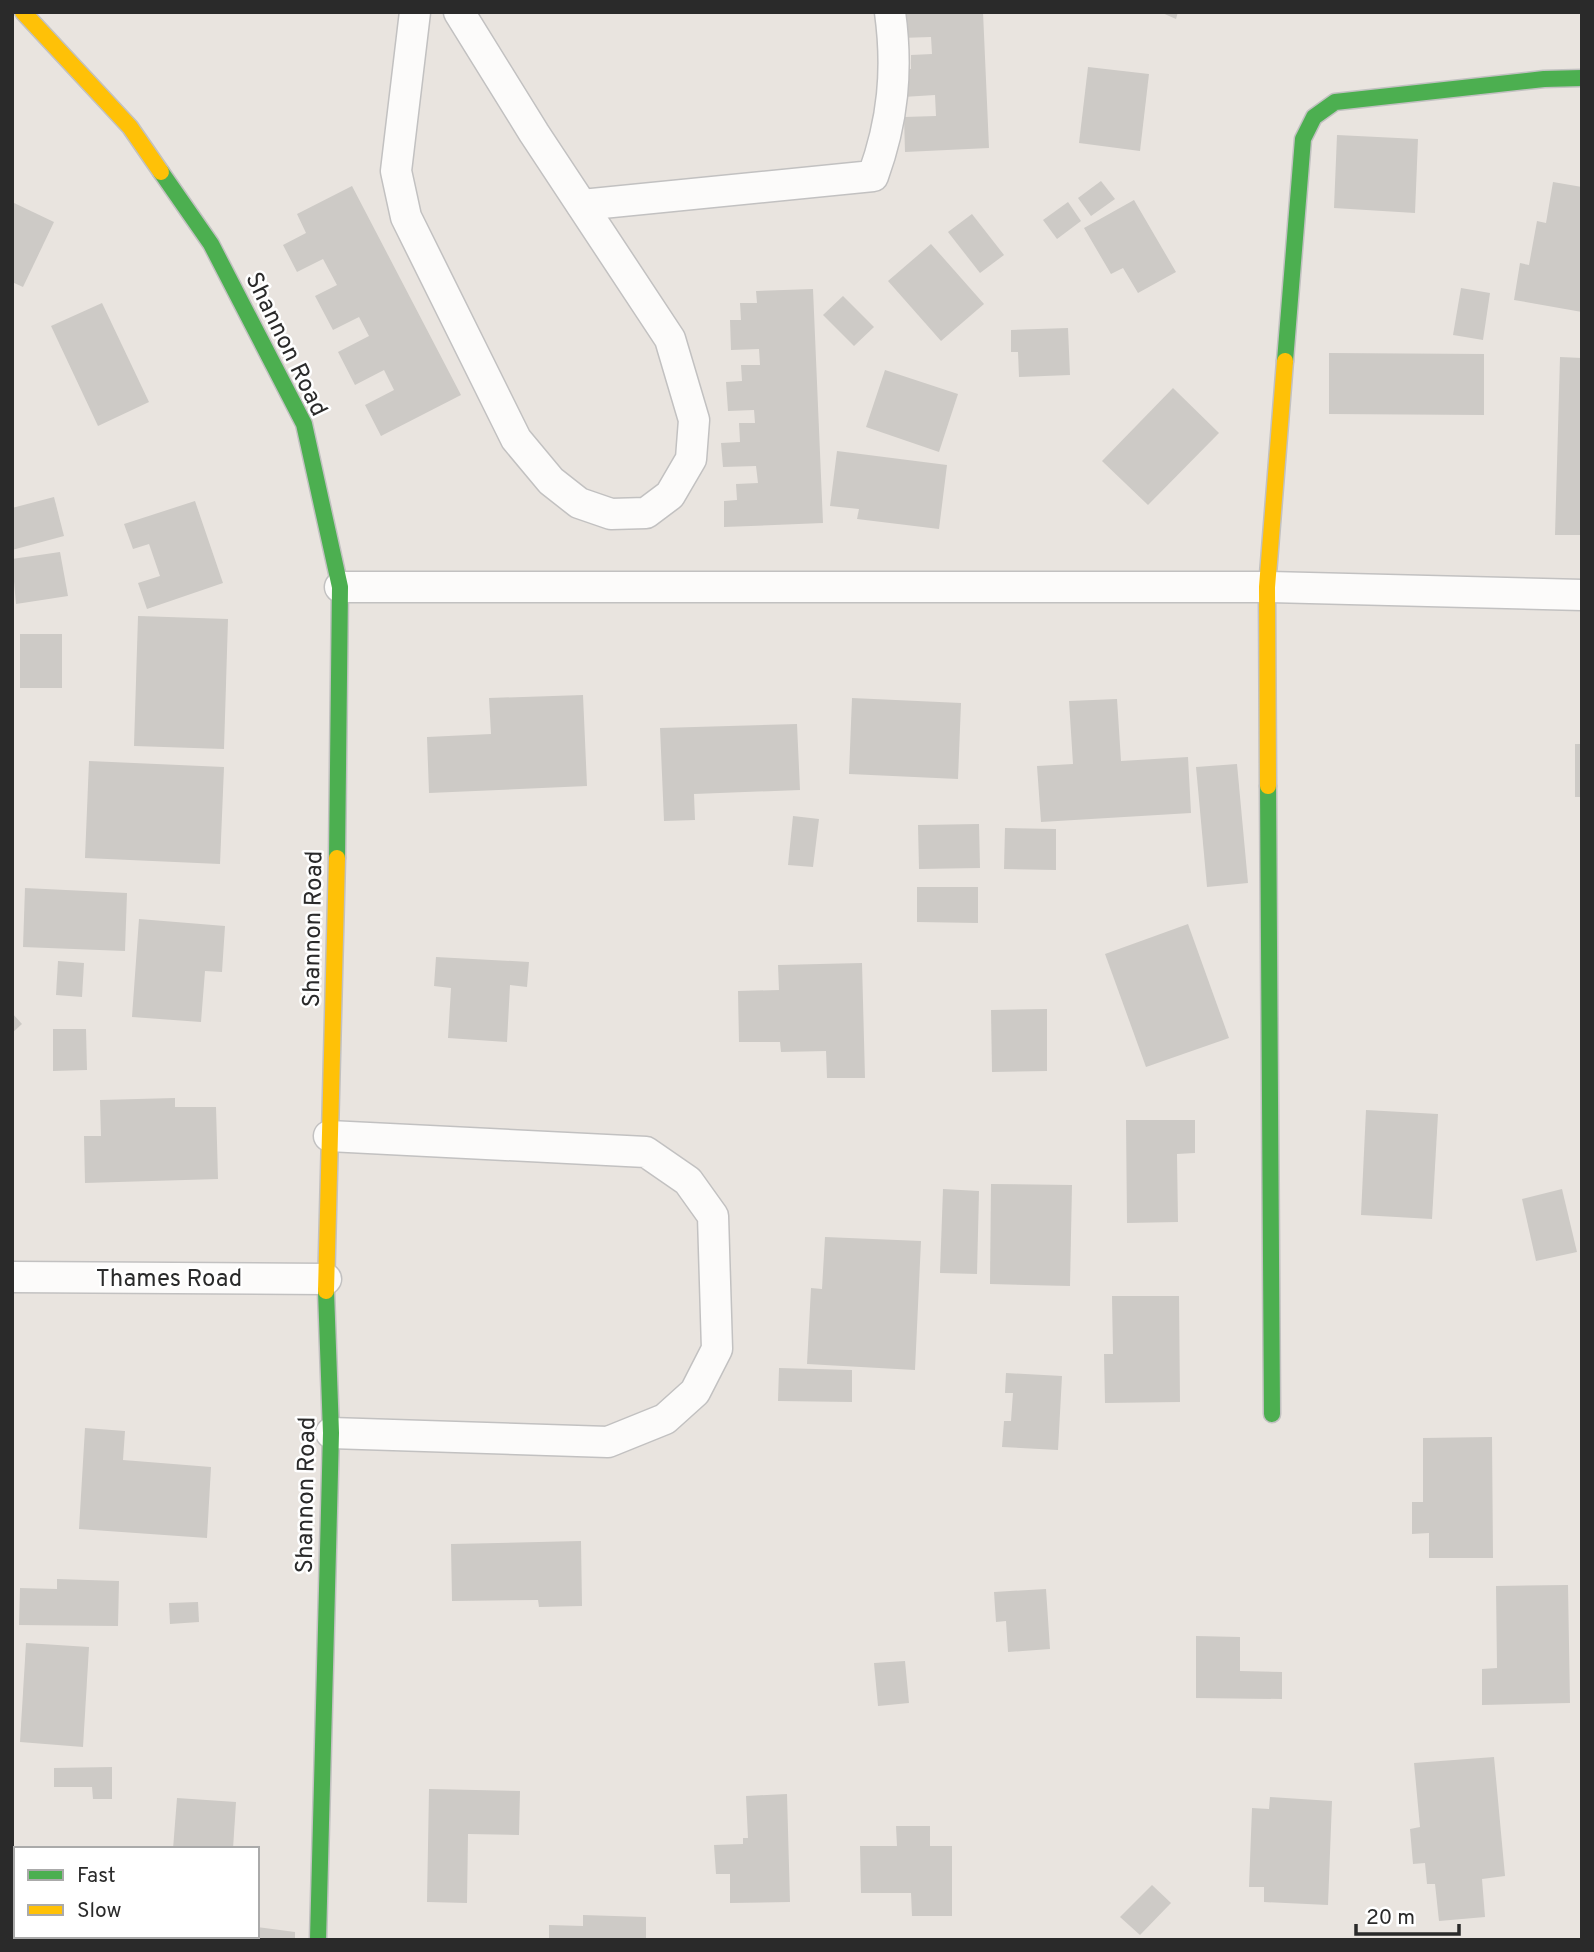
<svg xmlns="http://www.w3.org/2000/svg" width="1594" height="1952" font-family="Overpass,sans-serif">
  <rect width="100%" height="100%" fill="#e9e4df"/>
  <g fill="#cdcac6">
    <path d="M983,12L989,148L905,152L904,117L936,116L935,95L903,97L901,69H911V55L932,54L931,37L900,38L899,13Z"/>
    <path d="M1160,12H1178L1176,19Z"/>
    <path d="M1088,67L1149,74L1140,151L1079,143Z"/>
    <path d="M1337,135L1418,139L1415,213L1334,208Z"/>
    <path d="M1101,181L1115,199L1091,216L1078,198Z"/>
    <path d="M1553,182L1582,187V312L1514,300L1520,263L1529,265L1537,221L1546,223Z"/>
    <path d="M352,186L461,395L381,436L365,405L394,390L384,370L355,385L338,352L369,336L359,317L333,330L315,296L337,285L323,259L297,272L283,245L306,233L297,214Z"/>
    <path d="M1134,200L1176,272L1138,293L1123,268L1111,274L1084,228Z"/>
    <path d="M12,202L54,222L23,287L12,282Z"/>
    <path d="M1068,202L1081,221L1057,239L1043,220Z"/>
    <path d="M972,214L1004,255L980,273L948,232Z"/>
    <path d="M931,244L984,304L941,341L888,281Z"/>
    <path d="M1461,288L1490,293L1483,340L1453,335Z"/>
    <path d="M813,289L823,523L724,527V501L737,500L736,484L758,483L756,466L723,467L721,443L740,442L739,423H755L754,410L728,411L726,382L742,381L741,365H760L759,349L731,350L730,320H741L740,303H757L756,291Z"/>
    <path d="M843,296L874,327L854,346L823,315Z"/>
    <path d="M102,303L149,402L98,426L51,326Z"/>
    <path d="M1068,328L1070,375L1019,377L1018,352H1011V330Z"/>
    <path d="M1329,353L1484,354V415L1329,414Z"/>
    <path d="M1560,357L1582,358V535H1555Z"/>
    <path d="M885,370L958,394L939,452L866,427Z"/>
    <path d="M1173,388L1219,433L1148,505L1102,461Z"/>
    <path d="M837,451L947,465L939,529L857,519L859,509L830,506Z"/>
    <path d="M54,497L64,536L12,550V508Z"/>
    <path d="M195,501L223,583L147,609L138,583L160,576L149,544L133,549L124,524Z"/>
    <path d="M60,552L68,596L16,604L12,559Z"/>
    <path d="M138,616L228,619L224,749L134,746Z"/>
    <rect x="20" y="634" width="42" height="54"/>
    <path d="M583,695L587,786L429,793L427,737L491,734L489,698Z"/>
    <path d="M852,698L961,703L958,779L849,774Z"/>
    <path d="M1117,699L1121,761L1188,757L1191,813L1041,822L1037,766L1073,764L1069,701Z"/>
    <path d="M797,724L800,790L694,794L695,820L664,821L660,728Z"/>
    <rect x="1575" y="744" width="7" height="53"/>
    <path d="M89,761L224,767L220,864L85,858Z"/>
    <path d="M1237,764L1248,883L1207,887L1196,767Z"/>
    <path d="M793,816L819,819L813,867L788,865Z"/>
    <path d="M979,824L980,868L919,869L918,825Z"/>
    <path d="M1005,828L1056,829V870L1004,869Z"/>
    <path d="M917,887H978V923L917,922Z"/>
    <path d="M25,888L127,893L125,951L23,947Z"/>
    <path d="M139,919L225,926L222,972L205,971L201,1022L132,1017Z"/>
    <path d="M1188,924L1229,1038L1146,1067L1105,954Z"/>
    <path d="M436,957L529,962L527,987L510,985L507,1042L448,1038L451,988L434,986Z"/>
    <path d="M58,961L84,963L82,997L56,995Z"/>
    <path d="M862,963L865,1078H827L826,1051L781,1052L780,1042H739L738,991L779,990L778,965Z"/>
    <path d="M1047,1009V1071L992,1072L991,1010Z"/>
    <path d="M12,1013L22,1024L12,1033Z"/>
    <path d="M53,1029H86L87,1070L53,1071Z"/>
    <path d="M175,1098V1107H216L218,1179L85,1183L84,1136H101L100,1100Z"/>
    <path d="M1366,1110L1438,1114L1432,1219L1361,1215Z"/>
    <path d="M1126,1120H1195V1153L1177,1154L1178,1222L1127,1223Z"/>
    <path d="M991,1184L1072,1185L1070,1286L990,1284Z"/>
    <path d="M943,1189L979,1191L977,1274L940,1273Z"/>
    <path d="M1562,1189L1577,1252L1536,1261L1522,1199Z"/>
    <path d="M825,1237L921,1241L915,1370L807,1364L811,1288L822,1289Z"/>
    <path d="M1112,1296H1179L1180,1402L1105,1403L1104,1354H1113Z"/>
    <path d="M779,1368L852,1370V1402L778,1401Z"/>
    <path d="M1006,1373L1062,1376L1058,1450L1002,1447L1004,1421H1011L1013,1393H1005Z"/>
    <path d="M85,1428L125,1431L123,1460L211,1467L207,1538L79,1529Z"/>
    <path d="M1492,1437L1493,1558H1429V1533L1412,1534V1502H1423V1438Z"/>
    <path d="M581,1541L582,1606L539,1607L538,1600L452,1601L451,1544Z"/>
    <path d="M57,1579L119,1581L118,1626L19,1625L20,1588L57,1589Z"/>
    <path d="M1568,1585L1570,1703L1482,1705V1669L1497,1668L1496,1586Z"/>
    <path d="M1046,1589L1050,1649L1008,1652L1006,1621L996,1622L994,1592Z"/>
    <path d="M198,1602L199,1622L170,1624L169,1603Z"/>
    <path d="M1196,1636L1240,1637V1671L1282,1672V1699L1196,1698Z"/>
    <path d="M26,1643L89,1647L83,1747L20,1742Z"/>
    <path d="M905,1661L909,1703L878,1706L874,1663Z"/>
    <path d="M1494,1757L1505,1876L1482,1879L1485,1917L1439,1921L1435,1884H1427L1425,1863L1413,1864L1410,1829L1420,1827L1414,1763Z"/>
    <path d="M112,1767V1799H93L92,1787H54V1768Z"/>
    <path d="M429,1789L520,1791L519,1835L468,1834L467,1903L427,1902Z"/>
    <path d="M787,1794L790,1902L730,1903V1874H716L714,1845L743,1844V1838H748L746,1796Z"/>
    <path d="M1270,1797L1332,1801L1328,1905L1264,1902V1887H1249L1252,1808L1269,1809Z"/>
    <path d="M177,1798L236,1802L233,1849H173Z"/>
    <path d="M896,1826H930V1846H952V1916H912L911,1893H861L860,1846H897Z"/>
    <path d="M1152,1885L1171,1903L1140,1935L1120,1917Z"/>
    <path d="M583,1915L646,1917V1940H549V1925L583,1926Z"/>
    <path d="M257,1927L295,1932V1940H242V1936H257Z"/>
  </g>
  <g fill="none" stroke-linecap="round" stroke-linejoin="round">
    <defs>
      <g id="street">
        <path d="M415,12L396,171L406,217L516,439L551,481L579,503L611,514L646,513L670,495L691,459L694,420L670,339L534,133L459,12"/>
        <path d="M582,205L873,176C893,121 898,70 890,12"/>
        <path d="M340,587H1267L1582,595"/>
        <path d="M329,1136L646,1152L688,1181L713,1216L717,1349L695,1392L665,1419L608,1442L331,1433"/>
        <path d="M12,1277L326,1279"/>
      </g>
      <g id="fast">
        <path d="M161,172L211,244L304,424L340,587L337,858"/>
        <path d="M1285,361L1303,139L1314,117L1335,102L1544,79L1582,78"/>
        <path d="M1268,786L1272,1414"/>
        <path d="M318,1940L331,1433L326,1291"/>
      </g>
      <g id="slow">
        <path d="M23,12L130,127L161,172"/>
        <path d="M1268,786L1267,587L1285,361"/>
        <path d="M326,1291L337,858"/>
      </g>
    </defs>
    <use href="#street" stroke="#c2c1c1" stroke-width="33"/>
    <use href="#fast" stroke="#c2c1c1" stroke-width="19"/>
    <use href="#slow" stroke="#c2c1c1" stroke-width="19"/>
    <use href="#street" stroke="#fcfbfa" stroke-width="30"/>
    <use href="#fast" stroke="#4caf50" stroke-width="16"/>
    <use href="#slow" stroke="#ffc107" stroke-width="16"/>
  </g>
  <g text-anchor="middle" stroke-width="5" stroke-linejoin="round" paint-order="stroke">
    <g font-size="24" fill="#2a2a2a" stroke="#fff">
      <text transform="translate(287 344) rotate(64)" y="8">Shannon Road</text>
      <text transform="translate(312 929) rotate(-89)" y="8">Shannon Road</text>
      <text x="169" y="1286">Thames Road</text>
      <text transform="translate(305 1495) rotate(-89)" y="8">Shannon Road</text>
    </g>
  </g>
  <rect width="1594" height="1952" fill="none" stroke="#2a2a2a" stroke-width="28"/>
  <rect x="14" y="1847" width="245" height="91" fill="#ffffff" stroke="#aaaaaa" stroke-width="2"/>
  <rect x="28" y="1870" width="35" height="10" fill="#4caf50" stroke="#aaaaaa" stroke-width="2"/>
  <text x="77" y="1882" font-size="21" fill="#2a2a2a">Fast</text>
  <rect x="28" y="1905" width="35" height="10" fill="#ffc107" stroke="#aaaaaa" stroke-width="2"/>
  <text x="77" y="1917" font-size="21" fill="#2a2a2a">Slow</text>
  <path d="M1356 1924v10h103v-10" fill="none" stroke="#2a2a2a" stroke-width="3.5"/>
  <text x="1366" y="1924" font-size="21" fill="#2a2a2a" stroke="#ffffff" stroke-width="5" paint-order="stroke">20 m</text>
</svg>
